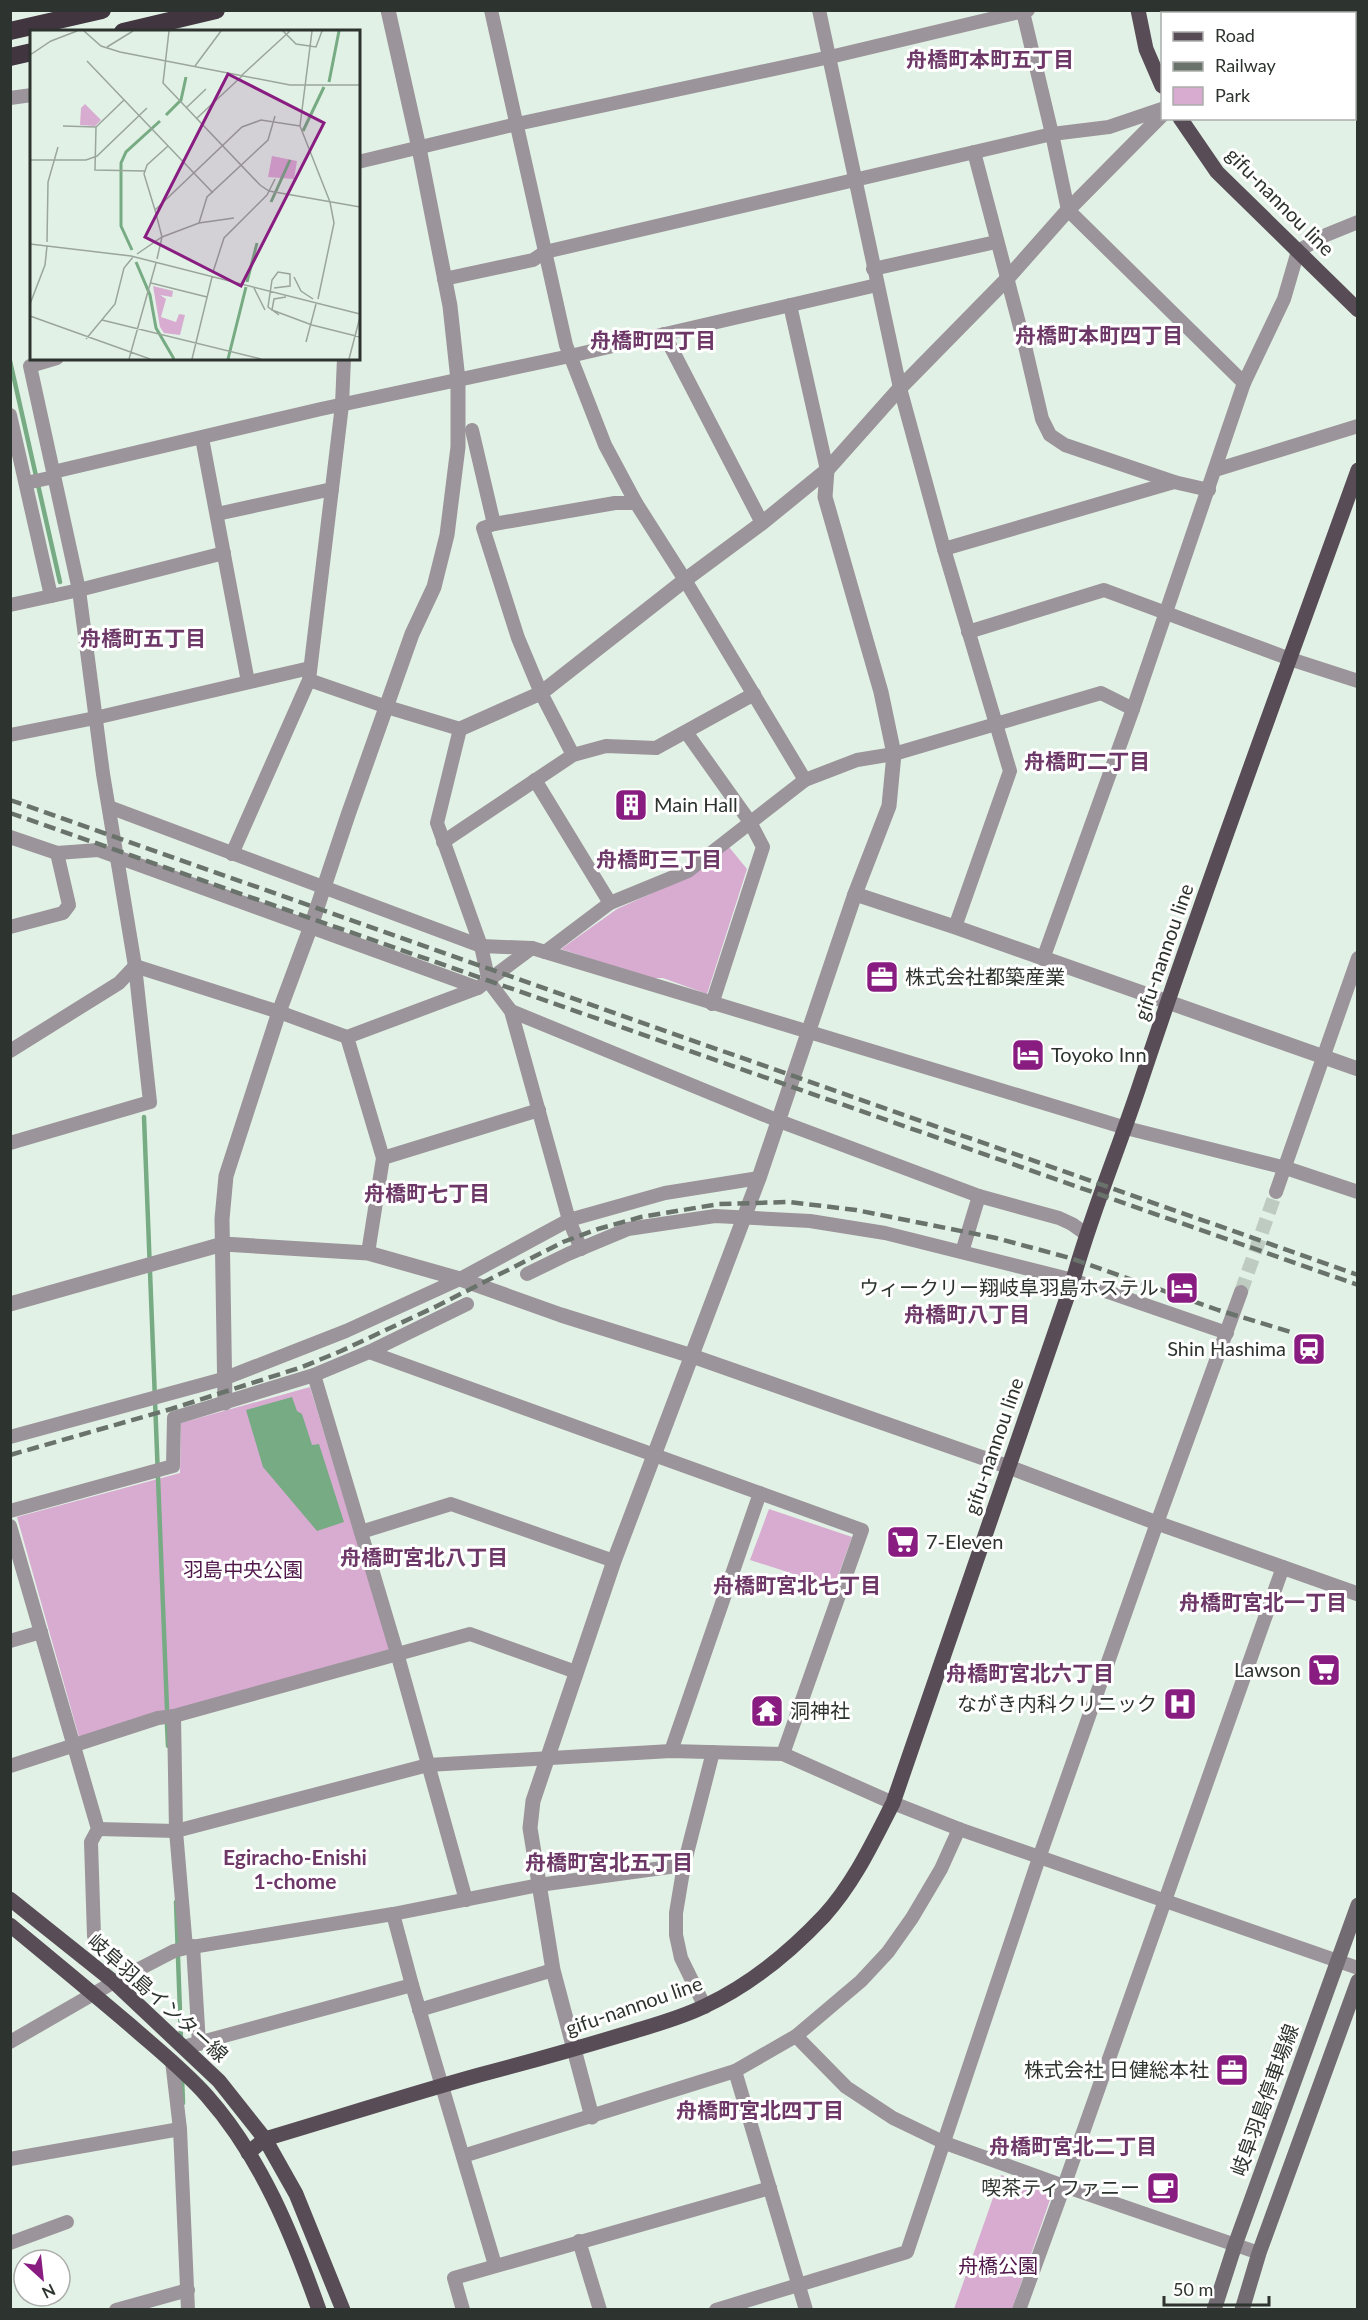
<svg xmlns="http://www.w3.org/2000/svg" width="1368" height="2320" font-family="Lato,'Noto Sans JP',sans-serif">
  <rect width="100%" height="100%" fill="#e2f1e5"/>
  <g fill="#d8abd1">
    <path d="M729,847L747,869L707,994L663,978H649L561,949L617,909L692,875Z"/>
    <path d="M310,1387L390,1649L79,1737L17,1517L180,1473L181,1423Z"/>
    <path d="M769,1509L852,1537L834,1587L750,1560Z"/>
    <path d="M1001,2175L1053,2191L1012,2309H954Z"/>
  </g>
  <path fill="#77ab83" d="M292,1397L297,1411L302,1414L312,1445L319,1444L344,1522L317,1531L263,1467L246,1410Z"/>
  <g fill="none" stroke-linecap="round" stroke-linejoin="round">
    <g stroke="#77ab83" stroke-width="4.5">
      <path d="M10,361L60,582"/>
      <path d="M144,1117L167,1709"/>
      <path d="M167,1725L168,1746"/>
      <path d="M176,1902L181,2040"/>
      <path d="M182,2076L183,2103"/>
    </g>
    <path stroke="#becbc0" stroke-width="14" stroke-dasharray="14 7" stroke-linecap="butt" d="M1241,1292L1276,1192"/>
    <g stroke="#9b949a" stroke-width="14">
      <path d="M491,10L566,345L605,445L636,503L685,580L805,780"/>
      <path d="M819,10L900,388L944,549L1010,771L955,927"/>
      <path d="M1293,10L1295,14"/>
      <path d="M1023,12L1052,134L1068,210L1244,383"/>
      <path d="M1354,69L1358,68"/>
      <path d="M1354,97L1358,100"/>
      <path d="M10,98L32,95"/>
      <path d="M974,152L1025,346L1042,419L1050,435L1065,445L1174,482L1209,490"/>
      <path d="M358,162L517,124L830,57L1028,10"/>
      <path d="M873,269L996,242"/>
      <path d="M444,279L533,260L545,252L1052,134L1109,127L1162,109"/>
      <path d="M790,305L827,470"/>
      <path d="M664,334L762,523"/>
      <path d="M10,415L51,596"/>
      <path d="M472,430L494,524"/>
      <path d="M202,438L248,682"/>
      <path d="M1215,470L1358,426"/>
      <path d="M53,472L321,409L570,356L877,285"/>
      <path d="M26,483L54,477"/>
      <path d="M217,514L332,489"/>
      <path d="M944,549L1174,482"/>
      <path d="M10,605L79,590L224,553"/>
      <path d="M968,632L1104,590L1290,659L1358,681"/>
      <path d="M309,680L387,707L460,729L437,823L481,946L489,982L511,1011L569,1220L581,1249"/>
      <path d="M686,732L750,822L763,847L712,1004"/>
      <path d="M10,735L95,718L310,668"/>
      <path d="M573,755L541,693L518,638L483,528L494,524L615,503H636"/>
      <path d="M535,780L610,903"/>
      <path d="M109,807L481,946L532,948L1126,1128L1286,1168L1358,1192"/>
      <path d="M10,837L57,853L98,850L478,988"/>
      <path d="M443,842L573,755L606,746L656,748L754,694"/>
      <path d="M232,854L309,680L342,405L344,358"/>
      <path d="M10,927L63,913L69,905L57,853"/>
      <path d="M545,952L610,903L688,871L805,780L857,760L894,754L1101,693L1133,709"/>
      <path d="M1043,959L1133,709L1244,383L1284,299L1298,251L1326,235L1358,222"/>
      <path d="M135,966L279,1012L347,1037L478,988L532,948"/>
      <path d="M511,1011L779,1121L979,1196L1059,1218L1072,1224L1086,1234"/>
      <path d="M347,1037L383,1158L368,1253"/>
      <path d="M10,1051L119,983L135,966"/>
      <path d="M10,1143L150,1102L135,966L103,774L79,590L30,366L57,358"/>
      <path d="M383,1158L539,1110"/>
      <path d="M1276,1192L1358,958"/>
      <path d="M962,1252L979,1196"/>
      <path d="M527,1274L568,1254L628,1229L715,1216L810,1221L885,1233L1073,1280L1227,1333"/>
      <path d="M369,1352L862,1530L783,1754"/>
      <path d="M314,1375L397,1653L466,1900"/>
      <path d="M10,1437L223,1379L346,1331L460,1279L569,1220L665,1193L759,1178"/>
      <path d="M10,1511L173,1466L174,1418L314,1375L369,1352L467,1304"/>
      <path d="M10,1526L98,1829L91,1842L94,1936"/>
      <path d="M361,1532L451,1504L614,1561"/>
      <path d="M10,1641L41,1632"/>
      <path d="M174,1716L176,1831L186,1948"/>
      <path d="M671,1751L760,1493"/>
      <path d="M10,1766L158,1718L174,1716L470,1634L576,1672"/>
      <path d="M98,1829L176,1831L428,1765L671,1751L783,1754L893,1803L959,1829L1358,1968"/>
      <path d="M393,1914L412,1985L495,2265"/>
      <path d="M193,1946L199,2044"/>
      <path d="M705,2007L681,1958L676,1935V1913L684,1865L713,1752"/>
      <path d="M419,2010L553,1970"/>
      <path d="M796,2036L846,2087L893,2118L945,2143L1064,2186L1259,2253"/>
      <path d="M10,2042L114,1982L174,1951L186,1948L393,1914L539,1885L684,1865"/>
      <path d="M183,2047L412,1985"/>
      <path d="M172,2061L180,2129L188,2310"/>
      <path d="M735,2071L806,2310"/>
      <path d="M463,2156L735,2071L796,2036L861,1981L888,1952L912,1918L941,1869L959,1829"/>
      <path d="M10,2159L180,2129"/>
      <path d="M579,2241L600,2310"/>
      <path d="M10,2243L67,2222"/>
      <path d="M116,2310L188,2290"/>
      <path d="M463,2310L454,2278L770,2188"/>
      <path d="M716,2310L907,2252L1039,1858L1157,1523L1241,1292"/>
      <path d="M1019,2310L1064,2186L1283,1567"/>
    </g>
    <g stroke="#9b949a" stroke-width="15">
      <path d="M1238,14L1239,10"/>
      <path d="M460,729L541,693L685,580L762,523L827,470L900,388L1006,280L1068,210L1162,115"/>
      <path d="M855,894L955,927L1358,1069"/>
      <path d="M10,1304L223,1244L368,1253L460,1279L561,1315L692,1356L1009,1467L1157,1523L1358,1594"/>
      <path d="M225,1403L222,1219L226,1176L279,1012L311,926L348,815L412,634L434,587L447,535L458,447V380L450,306L419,148L388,10"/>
      <path d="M592,2117L553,1970L530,1828L533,1801L614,1561L759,1178L855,894L889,806L894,754L881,692L825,497L827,470"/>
    </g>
    <g stroke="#736b72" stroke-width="15">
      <path d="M1214,2310L1235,2245L1358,1905"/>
      <path d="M1242,2310L1259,2253L1358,1981"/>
    </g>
    <g stroke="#584d56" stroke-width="15">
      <path d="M1138,10L1146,49L1162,86"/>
      <path d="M1180,118L1217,172L1358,310"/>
      <path d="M10,1899L114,1982L219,2081L265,2139L296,2194L343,2310"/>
      <path d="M10,1925C50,1958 90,1991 130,2025C156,2048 184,2070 207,2096C261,2157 292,2234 319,2310"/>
      <path d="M248,2153L265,2139C336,2118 407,2095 479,2075C529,2062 578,2048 628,2033C654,2025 681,2018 705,2006C750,1985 791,1951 824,1916C854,1883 873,1842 893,1803L1073,1280C1092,1211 1120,1146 1142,1078C1210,874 1285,673 1358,470"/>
    </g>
    <g stroke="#41353f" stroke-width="18">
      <path d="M10,31L102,10"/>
      <path d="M123,32L216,10"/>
      <path d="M10,57L32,52"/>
    </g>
    <g stroke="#6a736b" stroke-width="4.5" stroke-dasharray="12 6" stroke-linecap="butt">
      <path d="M10,800L1358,1275"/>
      <path d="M10,813L1358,1285"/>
      <path d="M10,1455L171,1409L302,1367L341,1351L437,1306L563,1242L598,1229L641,1217L719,1204L789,1202L856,1210L996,1238L1070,1258L1218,1310L1294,1333"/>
    </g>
  </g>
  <defs>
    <symbol id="building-square" viewBox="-11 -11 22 22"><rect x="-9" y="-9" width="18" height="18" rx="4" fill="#891c81" stroke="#fff"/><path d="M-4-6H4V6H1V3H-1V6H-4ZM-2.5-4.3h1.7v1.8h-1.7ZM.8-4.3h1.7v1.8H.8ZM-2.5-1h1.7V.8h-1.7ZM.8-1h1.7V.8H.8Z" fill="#fff"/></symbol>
    <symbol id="office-square" viewBox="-11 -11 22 22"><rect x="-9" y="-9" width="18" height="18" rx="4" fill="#891c81" stroke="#fff"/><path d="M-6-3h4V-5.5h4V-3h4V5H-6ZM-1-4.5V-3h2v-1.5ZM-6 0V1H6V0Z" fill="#fff"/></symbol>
    <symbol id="hotel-square" viewBox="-11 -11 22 22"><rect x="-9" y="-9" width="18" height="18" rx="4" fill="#891c81" stroke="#fff"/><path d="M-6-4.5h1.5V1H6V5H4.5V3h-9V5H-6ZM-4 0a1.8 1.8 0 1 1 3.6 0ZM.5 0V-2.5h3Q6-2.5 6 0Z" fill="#fff"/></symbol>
    <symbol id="station-square" viewBox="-11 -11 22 22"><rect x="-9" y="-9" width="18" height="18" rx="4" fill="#891c81" stroke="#fff"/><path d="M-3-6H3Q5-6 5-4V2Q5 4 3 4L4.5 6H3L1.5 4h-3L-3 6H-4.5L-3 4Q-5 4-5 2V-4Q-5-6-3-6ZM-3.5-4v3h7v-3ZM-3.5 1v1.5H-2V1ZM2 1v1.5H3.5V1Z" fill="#fff"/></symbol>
    <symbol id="supermarket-square" viewBox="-11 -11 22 22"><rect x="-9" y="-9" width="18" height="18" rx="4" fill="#891c81" stroke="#fff"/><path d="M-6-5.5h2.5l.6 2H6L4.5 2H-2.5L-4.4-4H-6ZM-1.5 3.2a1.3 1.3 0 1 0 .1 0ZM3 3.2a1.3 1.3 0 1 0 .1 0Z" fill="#fff"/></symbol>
    <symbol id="hospital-square" viewBox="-11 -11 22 22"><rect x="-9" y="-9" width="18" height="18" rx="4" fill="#891c81" stroke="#fff"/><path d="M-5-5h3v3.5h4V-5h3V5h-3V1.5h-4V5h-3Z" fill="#fff"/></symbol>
    <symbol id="temple-square" viewBox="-11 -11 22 22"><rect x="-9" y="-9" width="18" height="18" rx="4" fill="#891c81" stroke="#fff"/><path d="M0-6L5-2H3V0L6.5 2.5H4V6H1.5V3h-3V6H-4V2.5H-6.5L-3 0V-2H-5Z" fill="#fff"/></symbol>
    <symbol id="cafe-square" viewBox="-11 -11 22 22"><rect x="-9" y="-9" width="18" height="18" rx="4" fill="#891c81" stroke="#fff"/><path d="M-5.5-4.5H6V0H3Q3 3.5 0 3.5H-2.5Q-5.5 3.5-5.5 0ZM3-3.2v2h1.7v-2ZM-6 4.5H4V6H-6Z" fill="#fff"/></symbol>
  </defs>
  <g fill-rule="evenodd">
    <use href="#building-square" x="612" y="786" width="38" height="38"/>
    <use href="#office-square" x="863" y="958" width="38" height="38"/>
    <use href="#hotel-square" x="1009" y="1036" width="38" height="38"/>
    <use href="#hotel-square" x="1163" y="1269" width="38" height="38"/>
    <use href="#station-square" x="1290" y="1330" width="38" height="38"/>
    <use href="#supermarket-square" x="884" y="1523" width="38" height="38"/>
    <use href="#supermarket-square" x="1305" y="1651" width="38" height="38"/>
    <use href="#hospital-square" x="1161" y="1685" width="38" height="38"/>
    <use href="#temple-square" x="748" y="1692" width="38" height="38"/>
    <use href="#office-square" x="1213" y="2051" width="38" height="38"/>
    <use href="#cafe-square" x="1144" y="2169" width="38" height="38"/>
  </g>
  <g text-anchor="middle" stroke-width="6" stroke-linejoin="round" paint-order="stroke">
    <g font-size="20" fill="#2d332e" stroke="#fff">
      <text transform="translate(1280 202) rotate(45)" y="7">gifu-nannou line</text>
      <text transform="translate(1164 952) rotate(-71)" y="7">gifu-nannou line</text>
      <text transform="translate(994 1446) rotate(-71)" y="7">gifu-nannou line</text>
      <text transform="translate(158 1998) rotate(42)" y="7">岐阜羽島インター線</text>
      <text transform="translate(634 2006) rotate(-19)" y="7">gifu-nannou line</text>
      <text transform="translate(1265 2100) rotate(-70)" y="7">岐阜羽島停車場線</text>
    </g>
    <g font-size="20" fill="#2d332e" stroke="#fff" text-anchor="end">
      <text x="654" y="812" text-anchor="start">Main Hall</text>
      <text x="905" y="984" text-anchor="start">株式会社都築産業</text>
      <text x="1051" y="1062" text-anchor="start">Toyoko Inn</text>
      <text x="1159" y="1295">ウィークリー翔岐阜羽島ホステル</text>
      <text x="1286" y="1356">Shin Hashima</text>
      <text x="926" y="1549" text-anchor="start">7-Eleven</text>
      <text x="1301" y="1677">Lawson</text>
      <text x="1157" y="1711">ながき内科クリニック</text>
      <text x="790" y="1718" text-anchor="start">洞神社</text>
      <text x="1209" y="2077">株式会社 日健総本社</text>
      <text x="1140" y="2195">喫茶ティファニー</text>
    </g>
    <g font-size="20" fill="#50174b" stroke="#fff">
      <text x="243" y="1577">羽島中央公園</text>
      <text x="998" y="2273">舟橋公園</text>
    </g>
    <g font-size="21" font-weight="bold" fill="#6d3867" stroke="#fff">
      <text x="990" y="67">舟橋町本町五丁目</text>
      <text x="1099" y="343">舟橋町本町四丁目</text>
      <text x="653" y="348">舟橋町四丁目</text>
      <text x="143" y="646">舟橋町五丁目</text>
      <text x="1087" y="769">舟橋町二丁目</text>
      <text x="659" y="867">舟橋町三丁目</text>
      <text x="427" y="1201">舟橋町七丁目</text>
      <text x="967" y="1322">舟橋町八丁目</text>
      <text x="424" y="1565">舟橋町宮北八丁目</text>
      <text x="797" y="1593">舟橋町宮北七丁目</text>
      <text x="1263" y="1610">舟橋町宮北一丁目</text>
      <text x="1030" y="1681">舟橋町宮北六丁目</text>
      <text x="295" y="1865">Egiracho-Enishi<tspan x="295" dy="24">1-chome</tspan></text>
      <text x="609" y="1870">舟橋町宮北五丁目</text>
      <text x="760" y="2118">舟橋町宮北四丁目</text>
      <text x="1073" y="2154">舟橋町宮北二丁目</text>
    </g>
  </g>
  <g transform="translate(30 30)">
    <rect width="330" height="330" fill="#e2f1e5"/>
    <path d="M55,74L71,90L65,96L50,95L51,78ZM242,126L267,131L264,149L238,147ZM123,256L143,261L142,267L130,265L136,269L131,287L146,292L149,284L155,285L150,305L134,303L130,297Z" fill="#d8abd1"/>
    <path fill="none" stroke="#77ab83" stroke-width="3" d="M299,52L309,1M136,85L151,70L156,47M273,101L294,57M241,172L260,130M102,220L91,196V133L96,122L130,91M106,232L120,265L126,298L144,329M217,252L227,213M198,329L216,257"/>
    <path fill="none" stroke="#9aa59c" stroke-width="1.5" d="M54,1L71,16L90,22L260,55H330M139,1L133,53L230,155L239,161L330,177M253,1L266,14L286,17L292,1M282,1L270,96L300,172L304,193L288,269M77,17L103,1M0,25L21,11L47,1M57,31L183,163M165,36L191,1M212,45L260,1M156,78L176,59M166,89L212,46M33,96L66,97L94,70M66,97L65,140L115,141M0,130H56L67,126L117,78M125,180L114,144L117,135L138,116M169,193L177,167L238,110L245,86M17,212L18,152L28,117M0,214L101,226L330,284M107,224L132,207L169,193L204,188M127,229L132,207L125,180L212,97L231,90L270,96M183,242L194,208L237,165L245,149M264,247L271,261L283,269M121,253L177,267M224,258L235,280M244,258L260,256V244L248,242L242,250L238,277L249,285M256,267L244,269L242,280L282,295M0,274L15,235L17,216M0,286L120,329M72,290L231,329M282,295L330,307M56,309L85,274L94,238L103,227M276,312L286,274M99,329L126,233M162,329L182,247M319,329L330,287"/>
    <path fill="#891c81" fill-opacity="0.15" stroke="#891c81" stroke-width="3" d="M198,44L294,93L211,256L115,207Z"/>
    <rect width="330" height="330" fill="none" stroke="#2d332e" stroke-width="3"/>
  </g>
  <rect width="1368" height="2320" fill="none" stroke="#2d332e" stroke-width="24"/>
  <rect x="1161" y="12" width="195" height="108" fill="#ffffff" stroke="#abadab" stroke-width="1.5"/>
  <rect x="1173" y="32" width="30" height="9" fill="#584d56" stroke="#abadab" stroke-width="1.5"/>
  <text x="1215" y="42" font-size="18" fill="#2d332e">Road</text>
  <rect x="1173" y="62" width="30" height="9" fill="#6a736b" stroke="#abadab" stroke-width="1.5"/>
  <text x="1215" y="72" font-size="18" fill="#2d332e">Railway</text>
  <rect x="1173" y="87" width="30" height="18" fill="#d8abd1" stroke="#abadab" stroke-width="1.5"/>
  <text x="1215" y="102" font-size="18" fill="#2d332e">Park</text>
  <g transform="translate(42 2278) rotate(153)"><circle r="28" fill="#ffffff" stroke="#abadab" stroke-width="1.5"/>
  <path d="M0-4.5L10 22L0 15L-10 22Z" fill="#891c81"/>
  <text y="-9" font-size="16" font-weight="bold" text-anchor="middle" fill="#2d332e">N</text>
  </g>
  <path d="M1164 2296v9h105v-9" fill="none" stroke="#2d332e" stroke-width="3"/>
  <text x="1173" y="2296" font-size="18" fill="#2d332e" stroke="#ffffff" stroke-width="4.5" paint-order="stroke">50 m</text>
</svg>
